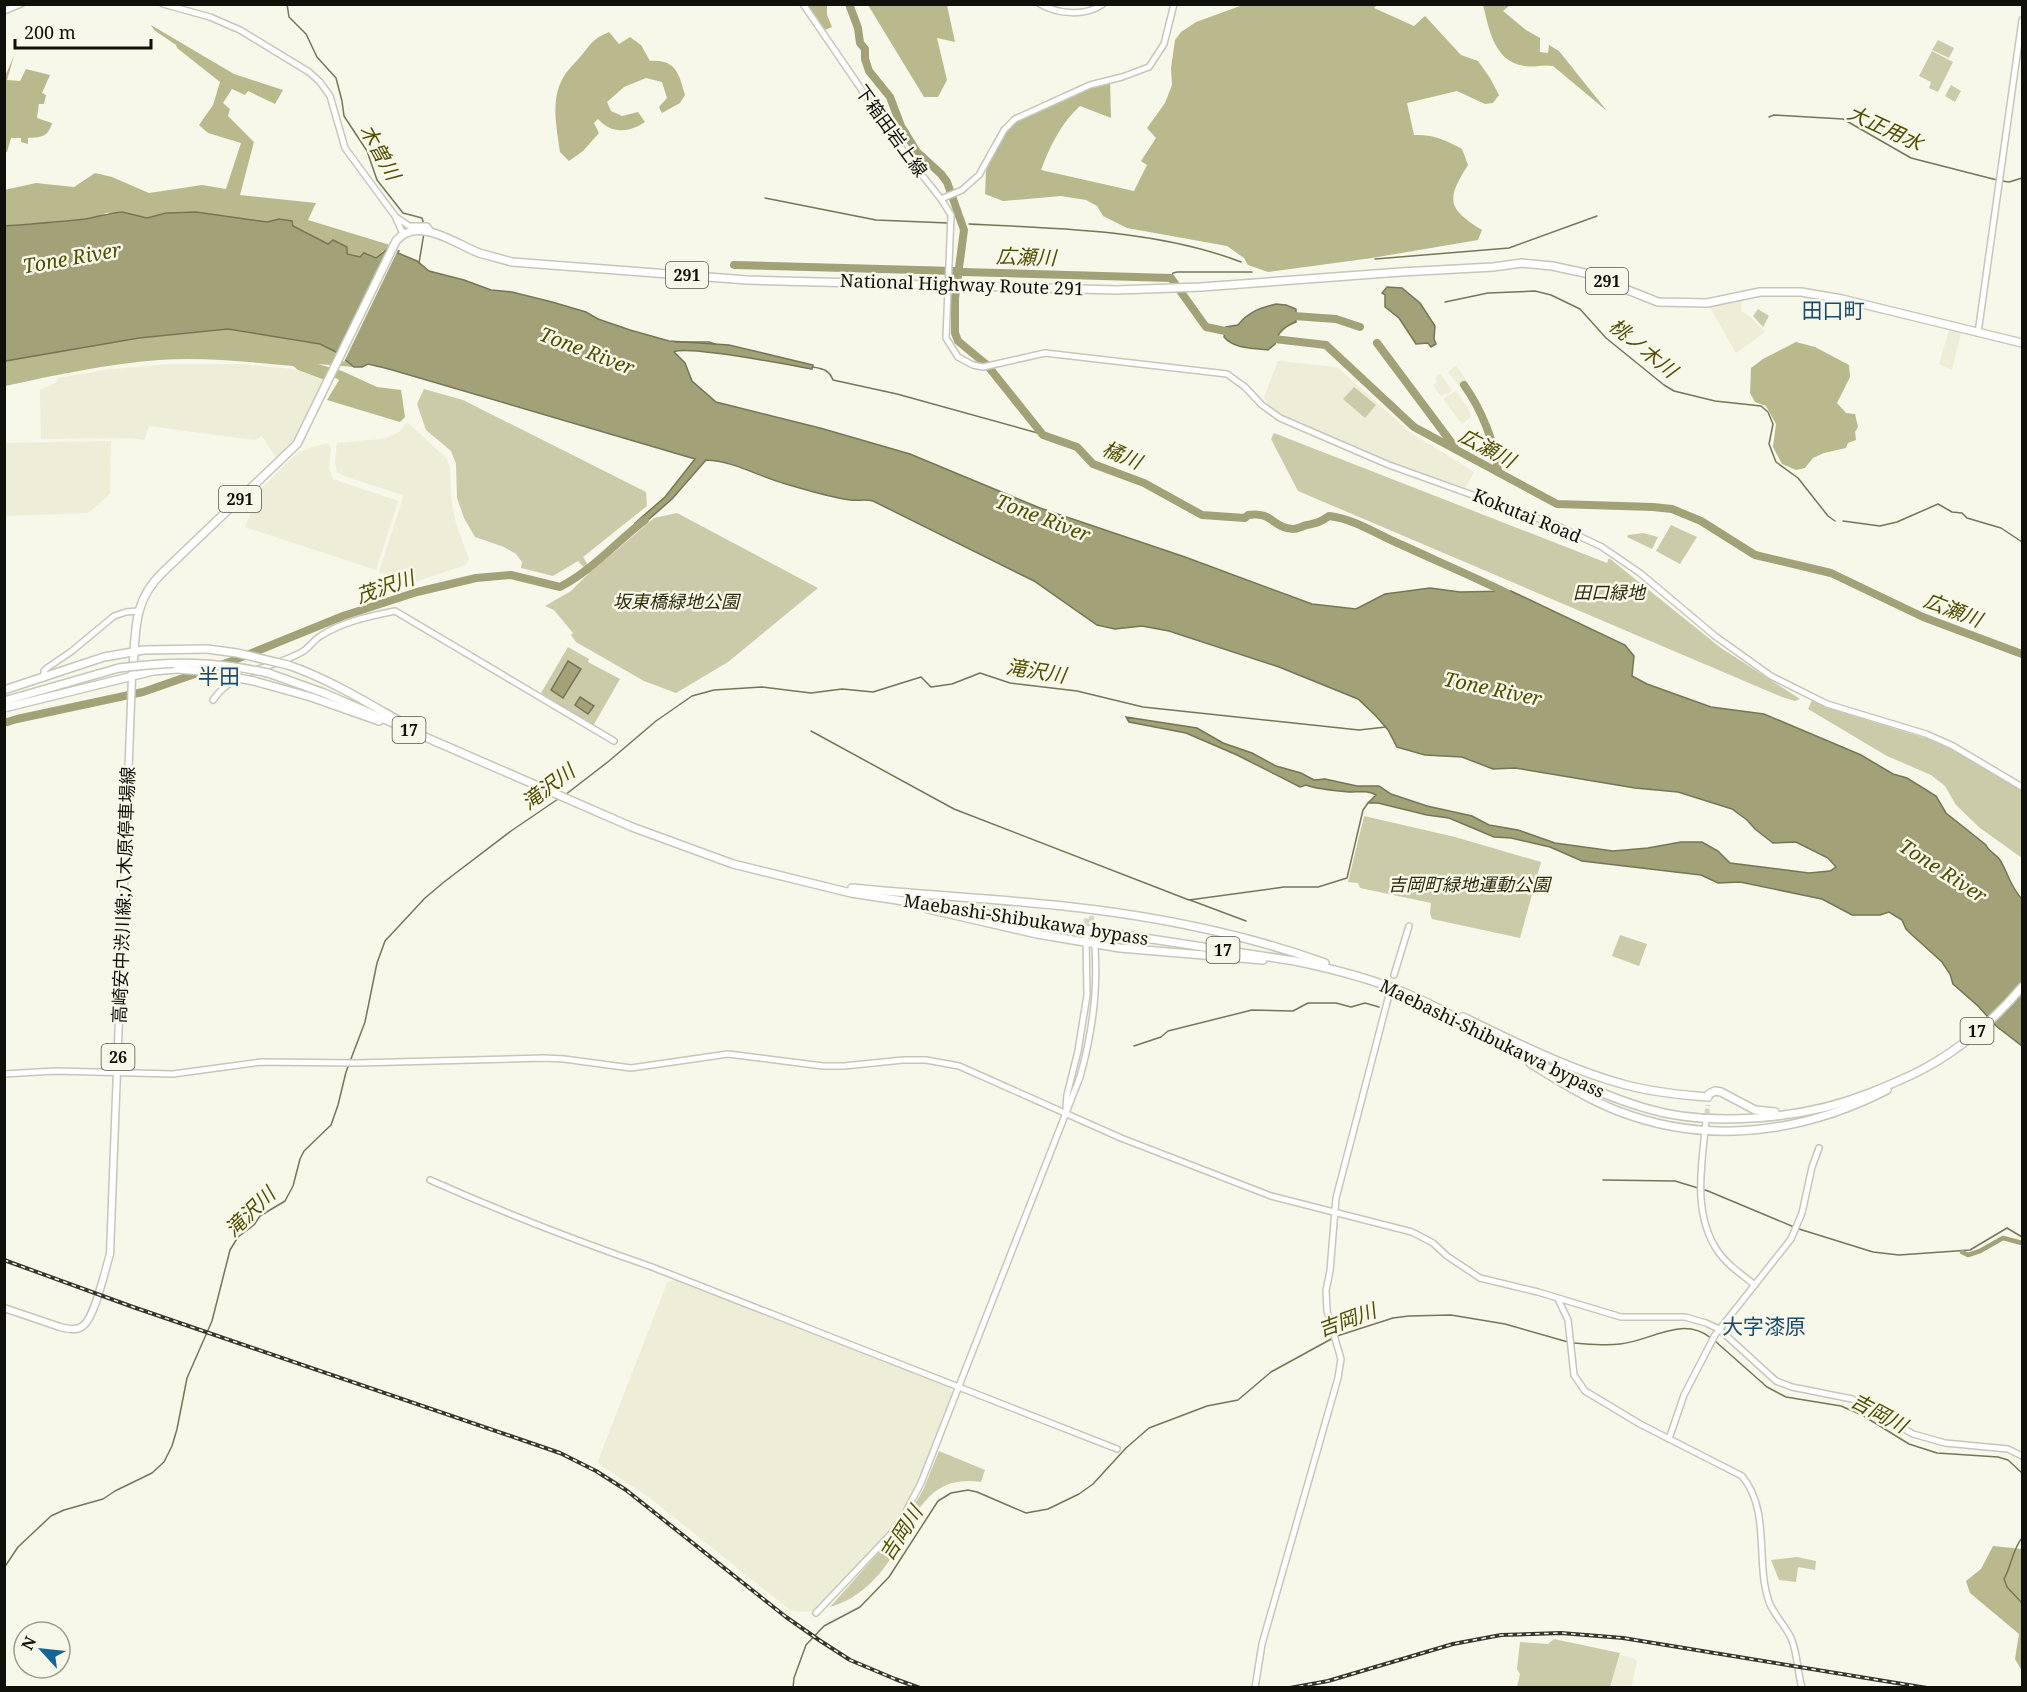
<svg xmlns="http://www.w3.org/2000/svg" width="2027" height="1692" font-family="'Noto Serif','Noto Sans JP',serif">
  <rect width="100%" height="100%" fill="#f7f7ea"/>
  <g fill="#ededd8">
    <path d="M1742,299L1741,311L1752,318L1765,332L1736,353L1709,306Z"/>
    <path d="M1949,330L1961,333L1952,370L1939,364Z"/>
    <path d="M1278,361L1337,367L1411,433L1474,472L1464,491L1389,465L1273,413L1264,397Z"/>
    <path d="M168,364H241L283,368L298,370L325,380L294,438L277,459L262,436L255,440L149,426L144,440L132,438L41,439L40,390L57,382V378L104,370Z"/>
    <path d="M1456,366L1467,381L1459,386L1448,372Z"/>
    <path d="M1440,374L1452,390L1447,395L1445,393L1441,396L1433,385L1437,382L1435,378Z"/>
    <path d="M1456,391L1467,406L1471,417L1462,424L1443,399Z"/>
    <path d="M407,422L447,459L450,468L451,498L456,524L469,559L465,565L412,583L379,572L403,498L402,495L344,476L337,472L335,462L337,443L383,439L399,432Z"/>
    <path d="M111,441L110,494L88,513L5,516V443Z"/>
    <path d="M325,444H328L331,448L329,469L333,479L398,501L376,570L245,527L261,489L295,455L304,450Z"/>
    <path d="M675,1280L949,1387L952,1393L918,1483L892,1528L813,1611L801,1612L790,1610L650,1498L599,1464L598,1461L667,1283Z"/>
    <path d="M1620,1655L1635,1659L1637,1662L1631,1687H1610Z"/>
  </g>
  <g fill="#cbcba9">
    <path d="M1938,40L1954,48L1949,58L1932,50Z"/>
    <path d="M1932,51L1953,62L1938,92L1929,88L1931,82L1919,76Z"/>
    <path d="M1951,85L1961,91L1955,102L1945,96Z"/>
    <path d="M1758,309L1769,316L1763,327L1753,316Z"/>
    <path d="M1354,387L1376,405L1365,418L1343,399Z"/>
    <path d="M424,389L463,400L646,492L647,506L583,557L592,571L654,518L677,513L818,588L728,662L676,693L644,681L576,642L571,635L573,633L554,610L545,606L571,591L589,573L578,561L553,576L521,568L522,562L516,554L504,547L475,537L464,518L457,498L456,464L451,451L426,430L417,404Z"/>
    <path d="M1274,433L1607,563L1609,558L1721,648L1800,699L1795,701L1782,697L1298,491L1271,439Z"/>
    <path d="M1671,525L1697,537L1680,564L1656,551Z"/>
    <path d="M1643,533L1658,537L1652,549L1627,537L1628,535Z"/>
    <path d="M568,647L589,659L588,662L620,679L593,726L541,693Z"/>
    <path d="M1812,700L1841,712L1938,742L1974,761L2022,791V858L1980,828L1956,805L1945,786L1931,775L1887,756L1808,709Z"/>
    <path d="M1364,816L1455,837L1541,862L1520,938L1432,919L1430,913L1431,903L1360,888L1358,883L1348,882Z"/>
    <path d="M1620,935L1647,944L1639,966L1612,956Z"/>
    <path d="M939,1451L985,1470L981,1482C929,1474 917,1513 895,1551C881,1576 859,1599 830,1607L904,1524L924,1488Z"/>
    <path d="M1797,1557L1816,1561L1815,1570L1798,1567L1796,1582L1779,1580L1771,1560Z"/>
    <path d="M1554,1639L1620,1653L1610,1687H1517L1520,1674L1517,1669L1520,1642L1548,1644Z"/>
  </g>
  <g fill="#bab98e">
    <path d="M808,5H827V15L832,27L825,30Z"/>
    <path d="M868,5H947L955,42L937,38L947,80L938,97H924Z"/>
    <path d="M1243,5H1377L1374,8L1414,26L1425,16L1461,55L1478,61L1490,78L1499,95L1493,103L1485,104L1457,91L1407,103L1414,135C1433,134 1446,140 1462,149L1468,165C1446,200 1447,208 1482,230L1478,240L1372,258L1268,272L1248,265L1244,258L1227,246L1127,228L1103,216L1097,206L1086,200L1061,196L1003,201L985,194L986,171L994,152L1006,131L1017,120L1069,95L1110,80L1111,118L1080,106C1061,123 1050,146 1041,170L1134,191L1147,165L1141,161L1156,138L1147,128L1165,103L1172,85L1171,68L1175,40L1181,32L1196,22Z"/>
    <path d="M1483,5H1510L1503,11L1526,30L1540,38V52L1548,53L1549,45L1559,51L1607,111L1553,66C1543,64 1534,68 1525,66C1494,62 1489,29 1483,5Z"/>
    <path d="M151,25L234,74L283,90L275,104L248,91L245,95L232,89L223,103L230,109L228,116L254,142L240,195L316,203L308,220L390,245L386,251H383L376,258L364,253L360,257L347,254L279,219L267,222L196,212L166,213L147,218L122,212L106,213L95,218L5,226L4,190L36,183L74,187L95,173L112,177L149,193L202,185L226,189L241,143L208,133L199,125L213,105L220,82L177,48L176,45L154,30Z"/>
    <path d="M609,32L619,44L630,37L641,45L650,61C676,59 679,74 685,95L680,103L662,113L659,107L667,98L662,82L646,78L624,87L607,102L611,111L622,116L638,112L645,122C629,133 611,134 598,119L594,123L599,133L583,151L569,161L560,152C557,129 550,100 563,78C568,69 575,63 581,56C592,43 591,40 609,32Z"/>
    <path d="M14,56L7,80L20,81L26,69L50,75L42,93L46,95L44,104H39L37,118L52,123C48,137 42,137 28,138V144L21,142V138H11L7,152L4,151L5,76Z"/>
    <path d="M228,329L320,344L336,352L354,367L318,364L342,371L377,387L401,390L405,417L400,422L327,400L339,380L328,374L325,380L298,370L293,366C249,362 204,357 159,360C107,364 56,375 5,386V361L139,338Z"/>
    <path d="M1796,342L1815,347L1849,365L1850,377L1837,403L1846,413L1855,414L1858,427L1855,432L1856,440L1848,443L1846,448L1824,453L1813,458L1805,468L1796,470L1782,464L1773,447L1776,424L1766,406L1755,402L1750,393L1751,368L1763,359Z"/>
    <path d="M1993,1546L2022,1549V1671L2015,1659L2019,1634L1970,1593L1966,1581L1981,1569Z"/>
  </g>
  <g fill="#a2a177" stroke="#767657" stroke-width="1.5">
    <path d="M122,212L147,218L166,213L196,212L267,222L279,219L292,221L293,226L328,244L333,240L347,247V254L360,257L364,253L376,258L389,248L399,251L398,253L417,261L429,271L464,280L491,290L512,292L552,302L586,312L598,319L630,330L669,341L729,345L813,365L812,369C790,365 687,345 674,352L685,363L692,381L716,402L820,428L910,454L1040,508L1185,557L1312,604L1356,609L1385,594L1430,588L1460,592L1511,591L1625,645L1634,656L1632,676L1647,684L1711,707L1764,714L1861,755L1893,774L1907,778L1936,796L1946,813L1986,845C1989,852 1996,854 2000,860C2008,873 2011,888 2022,899V1046L1996,1026L1978,1006L1953,984L1950,974L1942,962L1911,934L1906,929L1902,920L1889,912L1880,915H1852L1822,899L1740,882L1718,883L1701,875L1582,861L1550,847L1511,838L1494,837L1449,818L1427,815L1378,803H1368L1376,795C1367,790 1359,792 1349,792C1338,791 1316,789 1306,785L1300,787L1237,755L1186,733L1129,722L1126,717L1197,728L1223,743L1252,753L1276,766L1301,773L1314,780L1325,779L1357,786H1379L1391,794L1427,806L1472,816L1489,825L1518,830L1555,843L1613,851L1648,848L1681,842H1702L1718,851L1730,863L1809,873L1830,871L1836,867L1828,858L1796,842L1773,843L1755,829L1747,820L1732,809L1678,792L1635,788L1515,768L1493,769L1462,757L1425,755L1397,747L1388,730L1376,716L1358,699L1279,667L1169,631L1142,626L1115,629L1097,625L1034,581L873,501C865,499 859,501 850,500C829,497 807,490 786,484C759,477 735,461 706,460L672,499L639,528L635,523L665,497L695,459L389,369L368,364L362,367H354L336,352L320,344L228,329L139,338L5,361V226C31,224 58,222 85,219C98,217 109,213 122,212Z"/>
    <path d="M1387,287L1402,288L1420,303L1435,326L1434,339L1436,344L1431,347L1428,343L1416,344L1399,318L1385,307V295L1382,293Z"/>
    <path d="M1276,304L1286,305L1296,309V322C1285,326 1277,333 1275,344L1268,350C1253,348 1234,349 1224,337L1226,327L1238,325C1248,312 1260,308 1276,304Z"/>
    <path d="M568,661L581,669L563,698L551,690Z"/>
    <path d="M580,697L594,706L588,714L575,705Z"/>
  </g>
  <path fill="#f7f7ea" d="M391,246L398,250L344,362L337,357Z"/>
  <g fill="none" stroke-linecap="round" stroke-linejoin="round">
    <g stroke="#767657" stroke-width="1.5">
      <path d="M287,4L289,17L306,34L317,57L336,78L342,101L344,116L367,151L377,180L403,213L422,218L424,225"/>
      <path d="M1769,117L1774,115L1843,119L1911,158L1997,180"/>
      <path d="M2002,181L2009,182L2022,178"/>
      <path d="M765,198L876,220L948,223"/>
      <path d="M969,224C1059,229 1156,229 1241,262"/>
      <path d="M1375,259L1509,248L1597,216"/>
      <path d="M419,263L424,233"/>
      <path d="M1171,278L1173,273L1177,272H1252"/>
      <path d="M1445,302L1488,293L1535,291L1551,295L1580,309L1606,338L1664,385L1674,391L1715,401L1761,406L1768,412L1773,424L1769,444L1776,462L1798,478L1828,516L1835,521"/>
      <path d="M675,342H709L715,344"/>
      <path d="M813,367C824,369 829,370 833,380L897,394L1045,435"/>
      <path d="M1843,521L1880,526L1897,522L1938,504L1952,512L1962,513L1967,518L2001,528L2022,542"/>
      <path d="M811,731L954,809L1189,900L1284,887H1318L1347,878L1363,810L1368,803"/>
      <path d="M565,795L609,761L656,721L692,696L714,690L762,687L811,693L842,689L873,692L921,677L931,687L952,684L980,673L1010,683L1077,691L1143,707L1359,730L1386,727"/>
      <path d="M1190,900L1246,921"/>
      <path d="M1134,1046L1161,1037L1168,1031L1252,1010L1293,1011L1308,1003H1336L1351,1007L1365,1003L1379,1007"/>
      <path d="M1603,1180L1675,1181L1708,1191L1794,1227"/>
      <path d="M1799,1229L1873,1252L1899,1255L1970,1250L2007,1228L2022,1237"/>
      <path d="M1337,1336L1393,1318L1409,1316L1451,1315L1505,1324L1568,1342"/>
      <path d="M1715,1341L1767,1387L1786,1397L1841,1406L1862,1415L1909,1444L1937,1453L1998,1457L2008,1460L2022,1473"/>
      <path d="M1573,1343C1589,1344 1604,1346 1620,1344C1651,1341 1682,1315 1711,1338"/>
      <path d="M2022,1538C2013,1548 2011,1567 2004,1579L2007,1587L2022,1603"/>
      <path d="M4,1568L18,1547L51,1516L64,1510L103,1499L115,1491L152,1473L164,1462L172,1446L177,1429L187,1378L212,1321L230,1250L238,1237L254,1225L260,1216L285,1201L293,1186L300,1159L304,1151L331,1125L338,1105L346,1072L365,1022L377,963L385,941L425,898L444,882L511,831L558,799"/>
      <path d="M793,1688L794,1678L806,1645L824,1626L860,1607L889,1577L938,1501L951,1493L968,1490L977,1492L1026,1513L1048,1509L1079,1494L1093,1484L1126,1448L1149,1428L1207,1406L1238,1400L1271,1372L1333,1338"/>
    </g>
    <path stroke="#a2a177" stroke-width="4.5" d="M1962,1252L1968,1255L1980,1251L2003,1238L2022,1243"/>
    <g stroke="#a2a177" stroke-width="8">
      <path d="M849,4L858,28L860,43L865,49V59L869,71L890,97L901,126L917,152L941,174L947,182L964,230L955,298V333L958,341L987,365L1043,435L1077,447L1093,464L1144,483L1202,515L1245,518L1248,515C1273,511 1272,528 1293,529C1298,529 1302,526 1307,525C1316,523 1321,522 1329,516C1355,519 1378,535 1402,545C1437,561 1472,576 1507,593L1508,598"/>
      <path d="M734,265L954,271"/>
      <path d="M963,272L1171,278L1206,327L1235,333"/>
      <path d="M1294,316L1336,319L1360,327"/>
      <path d="M1266,338L1326,345L1414,427L1557,504L1653,507L1672,509L1701,521L1755,555L1831,573L1923,617L2022,654"/>
      <path d="M1377,343L1454,446"/>
      <path d="M1464,385C1480,407 1496,444 1498,472"/>
      <path d="M4,723L17,719L143,692L232,661L343,616L417,592L476,578L511,575L560,587C593,570 616,542 645,520"/>
    </g>
    <g stroke="#d4d4c9" stroke-width="5" stroke-dasharray="5 2.5" stroke-linecap="butt">
      <path d="M1091,916L1094,933"/>
      <path d="M1086,931L1087,916"/>
      <path d="M1706,1121L1708,1105"/>
    </g>
    <defs>
      <g id="secondary">
        <path d="M163,4L210,17L240,30L309,72L320,82L330,96L345,148L395,216L403,234"/>
        <path d="M803,4L907,156L941,199L951,215L946,338L958,357L973,365L983,367L1045,353L1227,374L1245,387L1262,405L1280,418L1389,465L1556,525L1602,547L1640,573L1715,636L1771,676L1827,704L1926,734L1953,746L2022,787"/>
        <path d="M1040,4C1058,14 1085,17 1103,4"/>
        <path d="M4,11L21,4"/>
        <path d="M941,199L962,190L979,175L1004,130L1015,119L1090,85L1122,77L1149,67L1164,44L1174,4"/>
        <path d="M396,217L409,226H427L432,233"/>
        <path d="M1978,333L2022,20"/>
        <path d="M44,678V671L47,668L72,651L114,616L126,612L138,611"/>
        <path d="M213,700C234,669 272,669 302,652C309,648 313,641 319,637C341,622 370,616 395,611L614,741"/>
        <path d="M1394,975L1409,926"/>
        <path d="M4,1074L55,1071L173,1074L261,1062L358,1063L543,1058L564,1059L631,1068L728,1054L823,1066H844L903,1060H926L959,1066L1121,1138L1271,1196L1412,1232L1433,1243L1447,1256L1480,1278L1538,1292L1621,1317H1685L1706,1323L1719,1329L1776,1381L1792,1387L1852,1399L1913,1434L1945,1443L2008,1449L2022,1456"/>
        <path d="M1066,1108L1067,1095L1078,1051L1087,995L1086,935"/>
        <path d="M1706,1121C1702,1163 1692,1212 1717,1250C1726,1264 1741,1274 1755,1285"/>
        <path d="M430,1180C502,1212 577,1241 652,1267L1117,1449"/>
        <path d="M1558,1299L1568,1320L1574,1375L1585,1391L1640,1424L1742,1476C1771,1511 1755,1561 1769,1602C1774,1615 1785,1625 1791,1638C1798,1654 1797,1671 1802,1688"/>
        <path d="M1669,1439L1684,1395L1715,1335L1791,1239L1802,1213L1812,1167L1819,1148"/>
        <path d="M816,1613L891,1534L902,1519L921,1483L1080,1077C1093,1031 1099,983 1094,936"/>
        <path d="M1255,1688L1262,1644L1338,1378L1341,1359L1327,1311L1326,1290L1330,1271L1336,1198L1390,991"/>
      </g>
      <path id="primary" d="M4,1308L60,1327C68,1329 76,1331 83,1326C95,1317 105,1270 110,1254L132,677"/>
      <g id="highway">
        <path d="M288,665C329,679 366,702 403,723"/>
        <path d="M268,673L324,693L632,827L733,864L851,893L1295,961C1334,969 1372,979 1408,994C1453,1013 1494,1040 1536,1062C1571,1080 1607,1097 1645,1108C1710,1128 1804,1119 1867,1094C1887,1086 1907,1078 1925,1068C1961,1049 1996,1018 2022,987"/>
        <path d="M132,677C137,636 130,604 162,573L297,444L396,241C417,215 456,244 479,253C490,256 501,259 512,262L747,280L1117,290L1201,287L1401,272L1493,267L1522,263L1552,266L1585,273L1658,302L1707,303L1760,292H1801L1842,299L2022,343"/>
        <path d="M254,681L311,697L379,721"/>
        <path d="M4,690L104,657L144,650L207,649"/>
        <path d="M4,701L119,668"/>
        <path d="M4,708L153,671L177,669"/>
        <path d="M852,888C931,896 1010,899 1089,909C1169,919 1250,936 1325,963"/>
        <path d="M928,909L1037,934L1120,948L1263,960"/>
        <path d="M1463,1017C1515,1042 1570,1070 1626,1085C1653,1092 1681,1095 1708,1097"/>
        <path d="M1530,1063C1559,1081 1587,1099 1618,1111C1708,1146 1803,1133 1887,1090"/>
        <path d="M1709,1094L1715,1091L1721,1092L1755,1110L1775,1112"/>
      </g>
    </defs>
    <use href="#secondary" stroke="#c6c6b9" stroke-width="8"/>
    <use href="#primary" stroke="#c6c6b9" stroke-width="9"/>
    <use href="#highway" stroke="#c6c6b9" stroke-width="10"/>
    <use href="#secondary" stroke="#fff" stroke-width="5"/>
    <use href="#primary" stroke="#fff" stroke-width="6"/>
    <use href="#highway" stroke="#fff" stroke-width="7"/>
    <defs>
      <g id="rail">
        <path d="M4,1260L133,1307L560,1453L596,1471L626,1490L786,1617L819,1640L850,1660L895,1679L920,1688"/>
        <path d="M1290,1688L1328,1681L1453,1644L1501,1635L1561,1633L1623,1638L1927,1688"/>
      </g>
    </defs>
    <use href="#rail" stroke="#36362f" stroke-width="4"/>
    <use href="#rail" stroke="#f7f7ea" stroke-width="1.5" stroke-dasharray="4.5" stroke-linecap="butt"/>
    <defs>
      <g id="highway-bridge">
        <path d="M207,649L237,653L288,665"/>
        <path d="M119,668C173,661 214,661 268,673"/>
        <path d="M177,669L201,671L254,681"/>
      </g>
    </defs>
    <use href="#highway-bridge" stroke="#c6c6b9" stroke-width="10" stroke-linecap="butt"/>
    <use href="#highway-bridge" stroke="#fff" stroke-width="7"/>
  </g>
  <g text-anchor="middle" stroke-width="5" stroke-linejoin="round" paint-order="stroke">
    <g fill="#f7f7ea" stroke="#55554e" stroke-width="1.5">
      <rect x="666" y="262" width="42" height="26" rx="4.5"/>
      <rect x="1586" y="268" width="42" height="26" rx="4.5"/>
      <rect x="219" y="486" width="42" height="26" rx="4.5"/>
      <rect x="392.5" y="717" width="33" height="26" rx="4.5"/>
      <rect x="1206.5" y="937" width="33" height="26" rx="4.5"/>
      <rect x="1960.5" y="1018" width="33" height="26" rx="4.5"/>
      <rect x="101.5" y="1044" width="33" height="26" rx="4.5"/>
    </g>
    <g font-size="16" font-weight="bold" fill="#10100b">
      <text x="687" y="281">291</text>
      <text x="1607" y="287">291</text>
      <text x="240" y="505">291</text>
      <text x="409" y="736">17</text>
      <text x="1223" y="956">17</text>
      <text x="1977" y="1037">17</text>
      <text x="118" y="1063">26</text>
    </g>
    <g font-size="18" fill="#10100b" stroke="#f7f7ea">
      <text transform="translate(891 131) rotate(54)" y="6">下箱田岩上線</text>
      <text transform="translate(962 285) rotate(2)" y="6">National Highway Route 291</text>
      <text transform="translate(1527 516) rotate(22)" y="6">Kokutai Road</text>
      <text transform="translate(124 895) rotate(-88)" y="6">高崎安中渋川線;八木原停車場線</text>
      <text transform="translate(1026 920) rotate(9)" y="6">Maebashi-Shibukawa bypass</text>
      <text transform="translate(1492 1039) rotate(26)" y="6">Maebashi-Shibukawa bypass</text>
    </g>
    <g font-size="18" font-style="italic" fill="#2e2c08" stroke="#f7f7ea">
      <text x="1609" y="599">田口緑地</text>
      <text x="676" y="608">坂東橋緑地公園</text>
      <text x="1469" y="891">吉岡町緑地運動公園</text>
    </g>
    <g font-size="20" font-style="italic" fill="#514d00" stroke="#f7f7ea">
      <text transform="translate(1885 128) rotate(25)" y="7">大正用水</text>
      <text transform="translate(380 152) rotate(61)" y="7">木曽川</text>
      <text transform="translate(1026 257) rotate(2)" y="7">広瀬川</text>
      <text transform="translate(72 258) rotate(-10)" y="7">Tone River</text>
      <text transform="translate(1643 348) rotate(39)" y="7">桃ノ木川</text>
      <text transform="translate(587 351) rotate(21)" y="7">Tone River</text>
      <text transform="translate(1487 448) rotate(28)" y="7">広瀬川</text>
      <text transform="translate(1122 455) rotate(23)" y="7">橘川</text>
      <text transform="translate(1043 518) rotate(21)" y="7">Tone River</text>
      <text transform="translate(385 587) rotate(-19)" y="7">茂沢川</text>
      <text transform="translate(1953 610) rotate(21)" y="7">広瀬川</text>
      <text transform="translate(1036 671) rotate(9)" y="7">滝沢川</text>
      <text transform="translate(1493 689) rotate(12)" y="7">Tone River</text>
      <text transform="translate(548 787) rotate(-37)" y="7">滝沢川</text>
      <text transform="translate(1943 871) rotate(33)" y="7">Tone River</text>
      <text transform="translate(250 1212) rotate(-44)" y="7">滝沢川</text>
      <text transform="translate(1347 1320) rotate(-20)" y="7">吉岡川</text>
      <text transform="translate(1879 1413) rotate(28)" y="7">吉岡川</text>
      <text transform="translate(901 1533) rotate(-57)" y="7">吉岡川</text>
    </g>
    <g font-size="21" fill="#184b6f" stroke="#f7f7ea">
      <text x="1833" y="318">田口町</text>
      <text x="219" y="684">半田</text>
      <text x="1764" y="1334">大字漆原</text>
    </g>
  </g>
  <rect width="2027" height="1692" fill="none" stroke="#10100b" stroke-width="12"/>
  <g transform="translate(42 1650) rotate(297)"><circle r="28" fill="#f7f7ea" stroke="#9b9b91" stroke-width="1.5"/>
  <path d="M0-4.5L10 22L0 15L-10 22Z" fill="#156597"/>
  <text y="-9" font-size="16" font-weight="bold" text-anchor="middle" fill="#10100b">N</text>
  </g>
  <path d="M15 39v9h136v-9" fill="none" stroke="#10100b" stroke-width="3"/>
  <text x="24" y="39" font-size="18" fill="#10100b" stroke="#f7f7ea" stroke-width="4.5" paint-order="stroke">200 m</text>
</svg>
